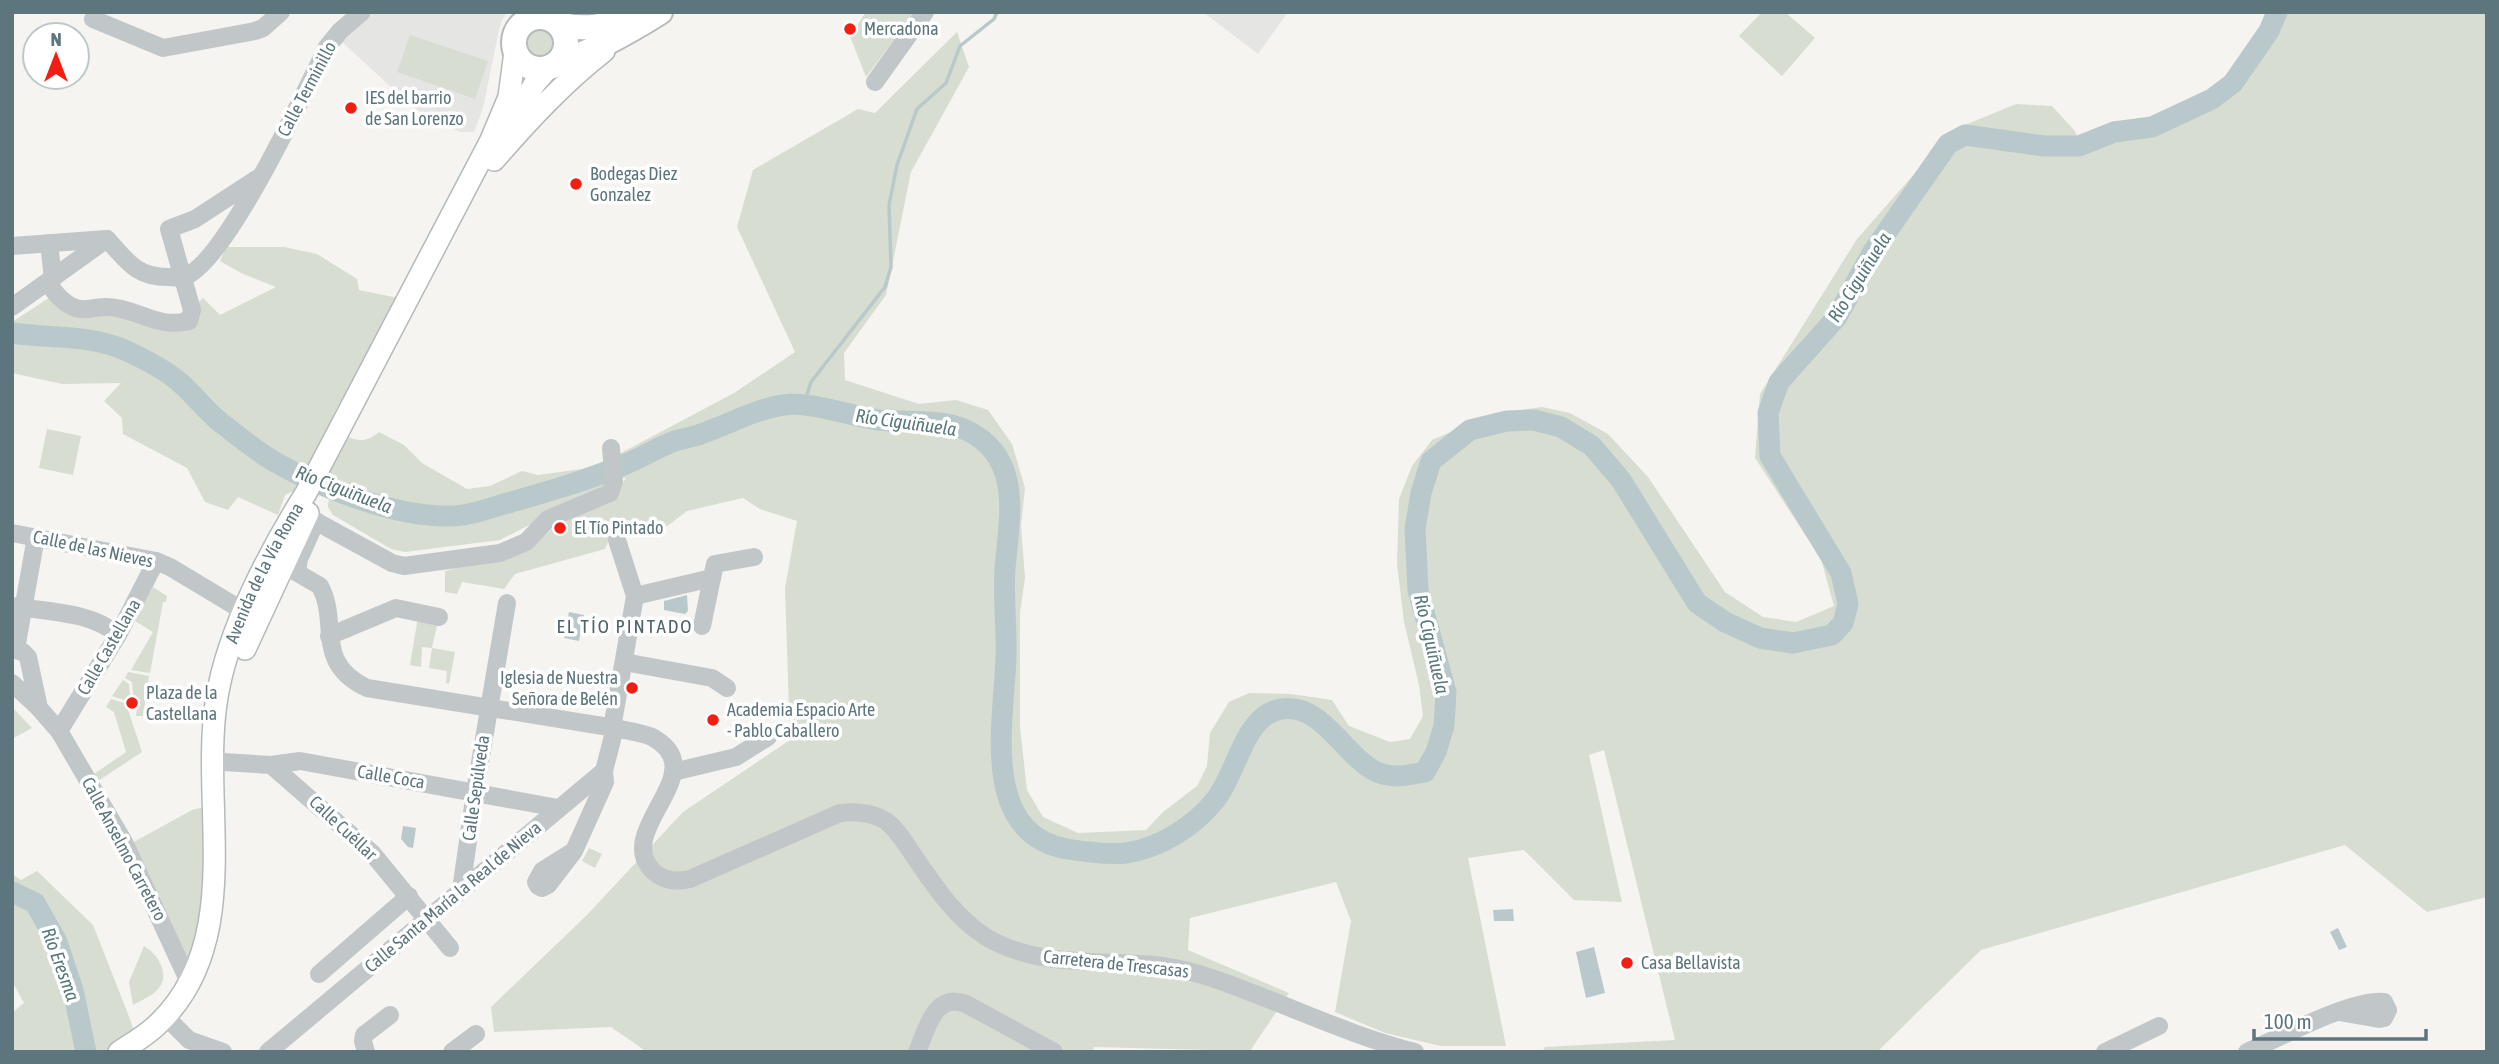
<svg xmlns="http://www.w3.org/2000/svg" width="2499" height="1064" font-family="'Asap Condensed',sans-serif">
  <rect width="100%" height="100%" fill="#f5f4f0"/>
  <g fill="#e5e6e4">
    <path d="M375,12H508L502,20L499,30L483,108L474,132H460L415,109L341,41Z"/>
    <path d="M1203,12H1288L1258,54Z"/>
  </g>
  <g fill="#d7ddd1">
    <path d="M866,12H915L866,77L850,36Z"/>
    <path d="M1762,12H1785L1815,38L1782,76L1739,36Z"/>
    <path d="M2277,12H2487V897L2427,912L2345,845L1981,950L1877,1052H1542L1545,1047L1675,1040L1604,750L1589,755L1622,902L1574,900L1524,850L1468,858L1506,1046H1441L1385,1033L1335,1012L1351,921L1336,882L1190,918L1188,950L1289,993L1250,1051L1094,1047L1093,1052H647L611,1027L494,1032L491,1007L587,915L683,812L790,740L785,588L797,521L760,509L743,498L687,511L666,527L629,537L621,531L611,535L605,549L515,574L504,589L462,582L457,594L445,592V571L531,548L553,528L582,513L610,503L626,478L612,477L611,483L500,540L405,552L391,549L333,515L328,507L329,495L304,486L285,495L278,515L238,497L228,510L205,502L187,468L123,434L122,418L104,401L121,383L62,384L12,373V322L52,296L172,317L192,308L203,298L220,315L276,287L243,274L220,261L226,247H284L317,254L357,279L359,290L398,298L333,415V430C352,438 361,447 379,432L404,445L422,463L467,489L490,486L522,471L538,475L582,469L606,461L734,393L795,352L737,227L753,170L858,109L875,113L957,32L969,67L911,172L886,295L844,353L845,380L919,404L956,400L988,410L1012,444L1025,488L1021,525L1025,578L1020,613V727L1027,790L1043,817L1078,833L1146,830L1163,812L1197,786L1207,766L1210,733L1229,702L1249,693L1291,694L1332,700L1349,726L1390,742L1410,739L1423,716L1419,685L1404,622L1397,564L1399,499L1412,466L1432,440L1493,414L1542,407L1570,413L1608,434L1648,477L1725,592L1763,617L1796,622L1834,606L1821,559L1755,458L1760,394L1857,239L1953,130L2016,104L2052,106L2074,130L2082,144L2114,132L2152,127L2212,99L2233,83L2269,31Z"/>
    <circle cx="539" cy="42" r="14"/>
    <path d="M410,35L488,61L475,99L397,72Z"/>
    <path d="M47,429L81,436L73,475L39,468Z"/>
    <path d="M153,587L167,596L166,602H163L150,673L131,670L153,632L135,621Z"/>
    <path d="M418,617L438,621L432,648L455,652L449,684L446,683L447,671L429,668L432,648L422,647L421,667L410,665Z"/>
    <path d="M128,672L149,676L143,716H136L138,700L133,695L132,682L125,678Z"/>
    <path d="M123,680L129,684L130,695L124,700L112,696Z"/>
    <path d="M111,699L124,703L127,707L142,752L98,781L94,774L126,752L114,712L106,707Z"/>
    <path d="M12,707L32,728L12,739Z"/>
    <path d="M205,807L204,908L189,961L132,843L192,810Z"/>
    <path d="M589,848L602,854L595,868L582,861Z"/>
    <path d="M37,871L93,925L128,1014L141,1052H12V1013L24,1003L12,981V874L21,880Z"/>
    <path d="M144,946C154,953 158,957 162,968C169,989 148,997 133,1005L129,982Z"/>
  </g>
  <g fill="#b9c9cb">
    <path d="M687,595L688,611L685,614L664,610V601Z"/>
    <path d="M569,612L584,615L579,641L564,638Z"/>
    <path d="M403,826L416,828L413,848L408,847L401,839Z"/>
    <path d="M1513,909L1514,921H1494L1493,910Z"/>
    <path d="M2338,928L2347,947L2339,950L2330,932Z"/>
    <path d="M1594,947L1605,993L1586,998L1576,952Z"/>
  </g>
  <g fill="none" stroke-linecap="round" stroke-linejoin="round">
    <path stroke="#b9c9cb" stroke-width="3.5" d="M804,404L811,382L885,287L891,267L889,205L897,165L917,109L946,83L960,46L994,19L997,12"/>
    <g stroke="#b9c9cb" stroke-width="21">
      <path d="M12,333C52,339 90,334 127,351C144,359 164,369 178,381C193,393 204,409 220,422C237,435 256,451 275,462C320,488 399,518 451,516C470,516 489,508 508,503C549,491 589,480 628,463C643,457 657,448 672,442C681,438 691,438 701,434C727,425 756,409 783,405C813,401 848,416 879,420C908,423 939,418 966,430C1024,457 1009,519 1005,569C1003,599 1007,628 1006,657C1004,721 979,833 1067,849C1086,852 1107,855 1126,853C1160,848 1195,826 1216,799C1238,771 1244,714 1282,709C1323,703 1344,757 1377,772C1393,779 1409,775 1425,772L1436,752L1444,726L1446,692L1418,590L1415,529L1421,493L1431,461L1470,430L1507,421L1534,420L1561,427L1592,446L1621,480L1697,603L1725,622L1760,638L1793,643L1832,635L1843,623L1848,604L1841,573L1770,456L1768,413L1779,382L1837,317L1872,253L1948,144L1965,135L2044,146H2079L2114,132L2152,127L2212,99L2233,83L2269,31L2277,12"/>
      <path d="M12,892L35,903L57,942L73,990L86,1052"/>
    </g>
    <defs>
      <g id="major">
        <path d="M507,130L535,83L548,68"/>
        <path d="M494,160C529,120 563,83 604,51"/>
        <path d="M245,649L308,513"/>
        <path id="s1" d="M119,1052C133,1043 147,1035 158,1024C247,939 199,803 217,697C228,630 270,550 306,493L491,140L509,97L515,52"/>
      </g>
      <g id="highway">
        <circle cx="540" cy="43" r="26"/>
        <path d="M559,24C586,31 609,27 632,12"/>
        <path d="M552,66C591,53 625,34 660,12"/>
      </g>
    </defs>
    <use href="#major" stroke="#b4babc" stroke-width="24"/>
    <use href="#highway" stroke="#b5babc" stroke-width="28"/>
    <g stroke="#c1c7c9" stroke-width="18">
      <path d="M93,19L163,48L255,31L263,28L281,12"/>
      <path d="M875,82L925,12"/>
      <path d="M107,239C127,261 136,277 168,277C172,277 179,278 184,277C226,263 305,91 327,47L340,31L362,12"/>
      <path d="M49,243L53,279"/>
      <path d="M12,246L106,239"/>
      <path d="M48,283C54,292 61,301 71,306C84,313 94,306 108,307C137,308 156,329 189,321L192,310L169,229L195,219L258,178"/>
      <path d="M12,307L107,239"/>
      <path d="M306,516L392,563L404,566L500,553L526,542L548,519L610,493L614,481L611,448"/>
      <path d="M12,533L156,561L170,567L245,612"/>
      <path d="M282,564L320,586C340,623 313,662 367,688L615,728C627,731 641,732 652,737C717,772 610,831 654,872C664,881 677,882 690,879L840,813C857,811 872,812 886,821C899,831 907,846 916,859C936,888 956,918 986,937C1039,969 1105,959 1163,966C1198,971 1232,985 1265,998C1314,1017 1363,1039 1415,1052"/>
      <path d="M297,572L299,559L316,521"/>
      <path d="M712,578L715,564L754,557"/>
      <path d="M635,596L712,578L702,626"/>
      <path d="M12,606C46,612 91,611 118,635"/>
      <path d="M329,636L396,608L439,617"/>
      <path d="M12,649L23,652L28,657L39,708L59,731L124,842L189,982"/>
      <path d="M16,649L36,537"/>
      <path d="M624,662L712,678L727,688"/>
      <path d="M12,683L39,708"/>
      <path d="M612,728L635,596L617,540"/>
      <path d="M59,731L118,635L156,561"/>
      <path d="M223,762L271,765L300,761L558,808"/>
      <path d="M271,765L372,853L450,948"/>
      <path d="M673,772L736,757L768,737"/>
      <path d="M574,851L548,885L542,888L538,886L536,882L542,871L574,851L605,782L604,771"/>
      <path d="M461,890L475,792L507,603"/>
      <path d="M319,974L409,896"/>
      <path d="M174,1025L189,1040L223,1052"/>
      <path d="M268,1052L604,771L615,728"/>
      <path d="M366,1052L363,1041L364,1035L390,1015"/>
      <path d="M452,1052L476,1034"/>
      <path d="M917,1052C927,1029 934,992 966,1004L1054,1052"/>
      <path d="M2105,1052L2159,1026"/>
      <path d="M2247,1052C2279,1038 2351,999 2384,1002L2388,1010L2384,1018L2379,1019L2339,1012"/>
    </g>
    <use href="#major" stroke="#fff" stroke-width="21"/>
    <use href="#highway" stroke="#fff" stroke-width="24"/>
  </g>
  <g fill="#f31d12" stroke="#fff" stroke-width="2.5">
    <circle cx="850" cy="29" r="7"/>
    <circle cx="351" cy="108" r="7"/>
    <circle cx="576" cy="184" r="7"/>
    <circle cx="560" cy="528" r="7"/>
    <circle cx="632" cy="688" r="7"/>
    <circle cx="132" cy="703" r="7"/>
    <circle cx="713" cy="720" r="7"/>
    <circle cx="1627" cy="963" r="7"/>
  </g>
  <g text-anchor="middle" stroke-width="7" stroke-linejoin="round" paint-order="stroke">
    <g font-size="18" fill="#5d767e" stroke="#fff" text-anchor="start">
      <text x="864" y="35">Mercadona</text>
      <text x="365" y="104">IES del barrio<tspan x="365" dy="21">de San Lorenzo</tspan></text>
      <text x="590" y="180">Bodegas Diez<tspan x="590" dy="21">Gonzalez</tspan></text>
      <text x="574" y="534">El Tío Pintado</text>
      <text x="618" y="684" text-anchor="end">Iglesia de Nuestra<tspan x="618" dy="21">Señora de Belén</tspan></text>
      <text x="146" y="699">Plaza de la<tspan x="146" dy="21">Castellana</tspan></text>
      <text x="727" y="716">Academia Espacio Arte<tspan x="727" dy="21">- Pablo Caballero</tspan></text>
      <text x="1641" y="969">Casa Bellavista</text>
    </g>
    <g font-size="18" fill="#5d767e" stroke="#fff">
      <text transform="translate(307 89) rotate(-62)" y="6">Calle Terminillo</text>
      <text transform="translate(93 549) rotate(12)" y="6">Calle de las Nieves</text>
      <text dy="6" stroke="none"><textPath href="#s1" startOffset="523">Avenida de la Vía Roma</textPath></text>
      <text transform="translate(109 647) rotate(-60)" y="6">Calle Castellana</text>
      <text transform="translate(391 777) rotate(10)" y="6">Calle Coca</text>
      <text transform="translate(476 788) rotate(-82)" y="6">Calle Sepúlveda</text>
      <text transform="translate(343 828) rotate(43)" y="6">Calle Cuéllar</text>
      <text transform="translate(124 849) rotate(62)" y="6">Calle Anselmo Carretero</text>
      <text transform="translate(453 897) rotate(-40)" y="6">Calle Santa María la Real de Nieva</text>
      <text transform="translate(1116 964) rotate(6)" y="6">Carretera de Trescasas</text>
    </g>
    <g font-size="19" font-style="italic" fill="#58787b" stroke="#fff">
      <text transform="translate(1859 277) rotate(-58)" y="7">Río Ciguiñuela</text>
      <text transform="translate(906 422) rotate(8)" y="7">Río Ciguiñuela</text>
      <text transform="translate(344 489) rotate(21)" y="7">Río Ciguiñuela</text>
      <text transform="translate(1432 644) rotate(77)" y="7">Río Ciguiñuela</text>
      <text transform="translate(61 964) rotate(70)" y="7">Río Eresma</text>
    </g>
    <g font-size="19" letter-spacing="2" fill="#4f6269" stroke="#fff">
      <text x="625" y="633">EL TÍO PINTADO</text>
    </g>
  </g>
  <rect width="2499" height="1064" fill="none" stroke="#5d767e" stroke-width="28"/>
  <g transform="translate(56 56)"><circle r="33" fill="#ffffff" stroke="#bec8cb" stroke-width="2"/>
  <path d="M0-5L12 26L0 18L-12 26Z" fill="#f31d12"/>
  <text y="-10" font-size="19" font-weight="bold" text-anchor="middle" fill="#5d767e">N</text>
  </g>
  <path d="M2254 1029v10h172v-10" fill="none" stroke="#5d767e" stroke-width="3.5"/>
  <text x="2264" y="1029" font-size="21" fill="#5d767e" stroke="#ffffff" stroke-width="5" paint-order="stroke">100 m</text>
</svg>
